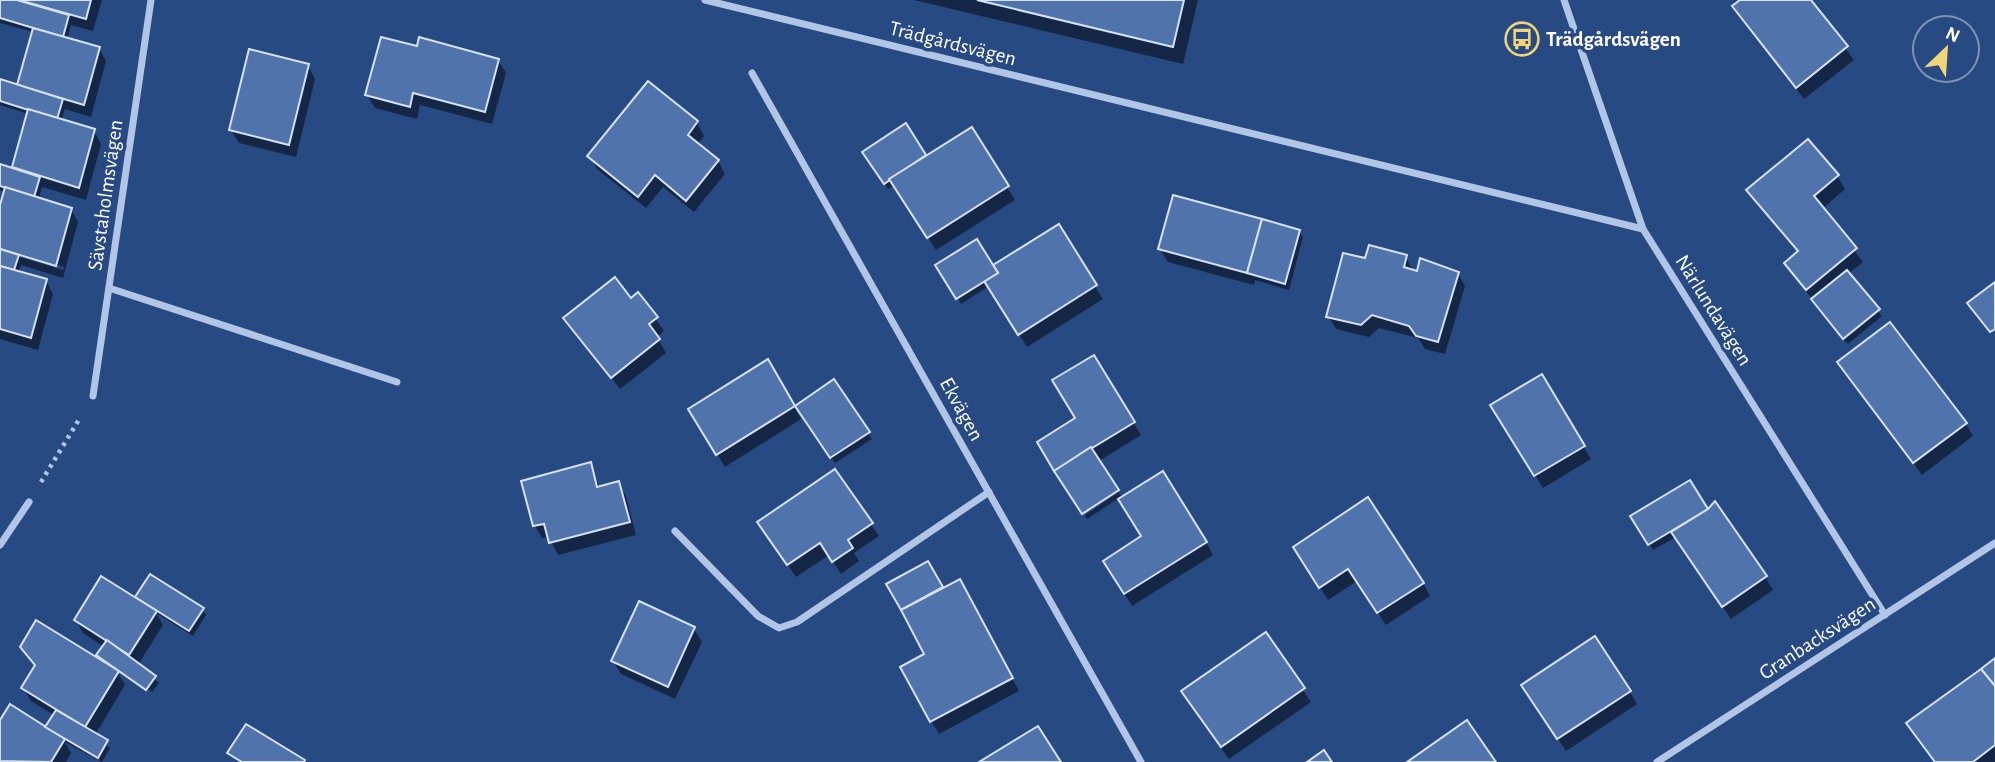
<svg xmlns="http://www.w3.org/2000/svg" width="1995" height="762" font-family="'Alegreya Sans',sans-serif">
  <rect width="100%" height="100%" fill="#284a83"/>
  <g fill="#0007">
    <path d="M0,0L20,3V0H102L93,31L71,25L67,39L99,48L106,61L91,117L65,109L61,121L94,131L101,144L86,200L42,187L39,198L71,209L78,222L63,278L21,265L18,273L46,281L53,294L38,350L0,339V251L63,270L64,267L0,247V212L5,192L0,190V166L15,171L13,167L28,114L0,105V81L21,88L33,32L0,23Z"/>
    <path d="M914,0H1198L1183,64Z"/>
    <path d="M1743,0H1809L1854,60L1804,99L1742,19L1734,7Z"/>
    <path d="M418,49L498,60L506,73L492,124L420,105L417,119L375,108L367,95Z"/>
    <path d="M308,66L315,79L296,157L239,143L231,130Z"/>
    <path d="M648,83L697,123L704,136L697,145L718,161L725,174L694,212L663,187L646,208L597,169L590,156Z"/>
    <path d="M905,126L926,158L971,129L1015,200L936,250L895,185L888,189L865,152Z"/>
    <path d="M1837,176L1845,189L1822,209L1863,262L1848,274L1882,316L1848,344L1794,276L1786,264L1798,253L1748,191Z"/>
    <path d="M1058,227L1103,299L1027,347L989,286L961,304L938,266L993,268Z"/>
    <path d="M1299,231L1303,237L1289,290L1255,280L1254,285L1168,262L1160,249Z"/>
    <path d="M1406,257L1413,271L1458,273L1465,286L1445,354L1425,349L1418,338L1379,328L1369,337L1336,329L1328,316L1367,261Z"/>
    <path d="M638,294L664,331L657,337L666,353L620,389L566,318L631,300Z"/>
    <path d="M1094,357L1141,435L1099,461L1083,512Z"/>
    <path d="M768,362L801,419L725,467L690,409Z"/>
    <path d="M1839,362L1966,424L1973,436L1922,475Z"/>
    <path d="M1541,377L1591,459L1543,488L1493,406Z"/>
    <path d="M797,406L868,433L872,439L835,463Z"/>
    <path d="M590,464L600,488L618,483L626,496L636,535L558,555L549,537L542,538L535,526Z"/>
    <path d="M1689,482L1707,512L1765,577L1773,590L1731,619L1676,537L1653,550L1633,517Z"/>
    <path d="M1119,492L1122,498L1206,542L1213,555L1132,606L1112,574L1143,537L1119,498L1087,519L1085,515Z"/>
    <path d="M871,524L879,536L854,553L859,561L841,574L829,555L796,577L767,535Z"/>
    <path d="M1302,560L1423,583L1430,596L1386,625L1357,581L1328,600Z"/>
    <path d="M927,563L943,590L967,594L1019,691L939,734L931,721L926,655L903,609Z"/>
    <path d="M138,597L202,609L206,615L193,636L156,613L163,625L138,665L159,683L152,692L118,668V673L150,695L118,673L125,685L95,735L110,748L102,762L65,742L71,753L66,762H0V723L46,729L54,715L31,701L23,688L35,667L22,647L103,663L98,655L104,647L83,633L76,620L141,603Z"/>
    <path d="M694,629L702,642L675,699L621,674L613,661Z"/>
    <path d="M1265,634L1311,702L1229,759L1191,705Z"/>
    <path d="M1995,660V762H1935L1909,724Z"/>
    <path d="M1630,692L1637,704L1566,751L1531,698Z"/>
  </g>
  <g fill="#5073ab" stroke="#d5e2f6" stroke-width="2">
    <path d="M0,0H17L69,15L63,37L0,18Z"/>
    <path d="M19,0H91L86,19Z"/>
    <path d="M977,0H1184L1173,47Z"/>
    <path d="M1740,0H1811L1848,46L1796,88L1732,6Z"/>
    <path d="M33,28L100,47L84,105L17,85Z"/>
    <path d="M381,37L417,46L419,37L499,59L485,112L413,93L410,107L365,95Z"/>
    <path d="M249,49L309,64L289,145L229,130Z"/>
    <path d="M0,79L63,99L57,119L0,101Z"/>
    <path d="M648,81L698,121L688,135L719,160L686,201L655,175L638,197L587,156Z"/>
    <path d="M28,109L95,129L79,188L12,167Z"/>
    <path d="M906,123L926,155L884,184L862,152Z"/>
    <path d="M972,127L1009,186L927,238L889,179Z"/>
    <path d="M1808,139L1839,175L1814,196L1857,248L1806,290L1784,263L1798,251L1746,190Z"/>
    <path d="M0,164L40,177L34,197L0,186Z"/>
    <path d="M5,187L72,208L56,266L0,249V205Z"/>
    <path d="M1173,195L1262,219L1247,273L1158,249Z"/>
    <path d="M1262,219L1300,230L1285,284L1247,273Z"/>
    <path d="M1059,224L1097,285L1018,335L984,281L998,273L993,265Z"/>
    <path d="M977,239L998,273L956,299L935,265Z"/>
    <path d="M1369,245L1407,255L1404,267L1417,271L1420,258L1459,272L1438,342L1416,336L1409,326L1372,315L1361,325L1326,317L1343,253L1365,258Z"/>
    <path d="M0,249L19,255L14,270L0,266Z"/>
    <path d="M0,266L47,279L31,338L0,329Z"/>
    <path d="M1847,270L1880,309L1843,339L1811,299Z"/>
    <path d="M615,277L631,298L638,292L658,317L649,324L660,339L611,378L563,318Z"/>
    <path d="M1995,282V329L1990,332L1967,303Z"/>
    <path d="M1890,322L1967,423L1913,463L1837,362Z"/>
    <path d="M1094,355L1135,422L1054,471L1037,442L1075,418L1052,380Z"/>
    <path d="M768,359L795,406L716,455L688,409Z"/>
    <path d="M1542,374L1585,446L1534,476L1490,405Z"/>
    <path d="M834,379L870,432L830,458L795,406Z"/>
    <path d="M1091,447L1119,490L1082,514L1054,471Z"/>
    <path d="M591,462L597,487L619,481L630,522L549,543L544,524L533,526L521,481Z"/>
    <path d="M835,469L873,523L848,540L853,548L832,562L820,543L787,565L757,522Z"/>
    <path d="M1163,471L1207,542L1124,594L1103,561L1141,536L1118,499Z"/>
    <path d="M1690,480L1708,509L1648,545L1630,516Z"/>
    <path d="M1368,497L1424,583L1377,613L1348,569L1319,588L1293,547Z"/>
    <path d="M1715,501L1767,576L1722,607L1671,532L1708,509Z"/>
    <path d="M928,561L943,587L901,610L886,584Z"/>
    <path d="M150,574L204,608L189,631L135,597Z"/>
    <path d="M101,576L157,611L129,655L74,620Z"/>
    <path d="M960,579L1013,678L930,722L900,667L924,654L901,610Z"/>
    <path d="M639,601L695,627L668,687L611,661Z"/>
    <path d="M36,620L119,671L85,727L21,688L35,665L20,647Z"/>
    <path d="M1266,632L1305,688L1221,747L1181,691Z"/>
    <path d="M1595,636L1631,691L1557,739L1521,685Z"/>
    <path d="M107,640L156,676L146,690L96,655Z"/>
    <path d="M1995,658V686L1981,669Z"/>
    <path d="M1981,669L1995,686V745L1973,762H1935L1906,723Z"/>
    <path d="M10,704L65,739L51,762L0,761V720Z"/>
    <path d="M56,710L108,740L98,758L45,727Z"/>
    <path d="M1467,720L1496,762H1407Z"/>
    <path d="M246,724L305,760L304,762H242L227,753Z"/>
    <path d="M1038,726L1061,762H979Z"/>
    <path d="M1324,750L1332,762H1307Z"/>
  </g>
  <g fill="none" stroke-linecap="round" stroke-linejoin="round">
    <path stroke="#b1c6e7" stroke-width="4.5" stroke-dasharray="3.5 5" stroke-linecap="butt" d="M41,482L80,418"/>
    <g stroke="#b1c6e7" stroke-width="7">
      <path d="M705,0L1643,229"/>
      <path d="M1564,0L1643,229L1885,615"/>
      <path d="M752,73L1141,762"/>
      <path d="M109,288L397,382"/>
      <path d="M93,396L151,0"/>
      <path d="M675,531L758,616L779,628L797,622L989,492"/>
      <path d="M0,545L29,502"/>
      <path d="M1657,762L1995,543"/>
    </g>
  </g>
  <defs>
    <symbol id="bus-ring" viewBox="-11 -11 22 22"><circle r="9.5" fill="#284a83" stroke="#efd478" stroke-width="1.5"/><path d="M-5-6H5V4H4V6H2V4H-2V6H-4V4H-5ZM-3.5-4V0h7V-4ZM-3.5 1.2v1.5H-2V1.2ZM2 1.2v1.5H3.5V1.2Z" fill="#efd478"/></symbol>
  </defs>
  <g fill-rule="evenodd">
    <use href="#bus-ring" x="1503" y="20" width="38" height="38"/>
  </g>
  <g text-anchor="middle" stroke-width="7" stroke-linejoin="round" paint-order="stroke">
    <g font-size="21" font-weight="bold" fill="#fff" stroke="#284a83" text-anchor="start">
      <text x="1546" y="46">Trädgårdsvägen</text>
    </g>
    <g font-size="21" fill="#fff" stroke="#284a83">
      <text transform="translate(953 43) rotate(14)" y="7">Trädgårdsvägen</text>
      <text transform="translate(105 195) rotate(-82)" y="7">Sävstaholmsvägen</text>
      <text transform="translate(1714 310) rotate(58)" y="7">Närlundavägen</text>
      <text transform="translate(962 409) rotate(61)" y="7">Ekvägen</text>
      <text transform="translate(1817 638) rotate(-33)" y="7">Granbacksvägen</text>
    </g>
  </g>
  <g transform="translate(1946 49) rotate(25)"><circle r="33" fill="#284a83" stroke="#7e92b5" stroke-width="2"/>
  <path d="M0-5L12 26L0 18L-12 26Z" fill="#efd478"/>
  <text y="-10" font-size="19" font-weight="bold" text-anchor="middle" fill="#ffffff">N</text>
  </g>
</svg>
